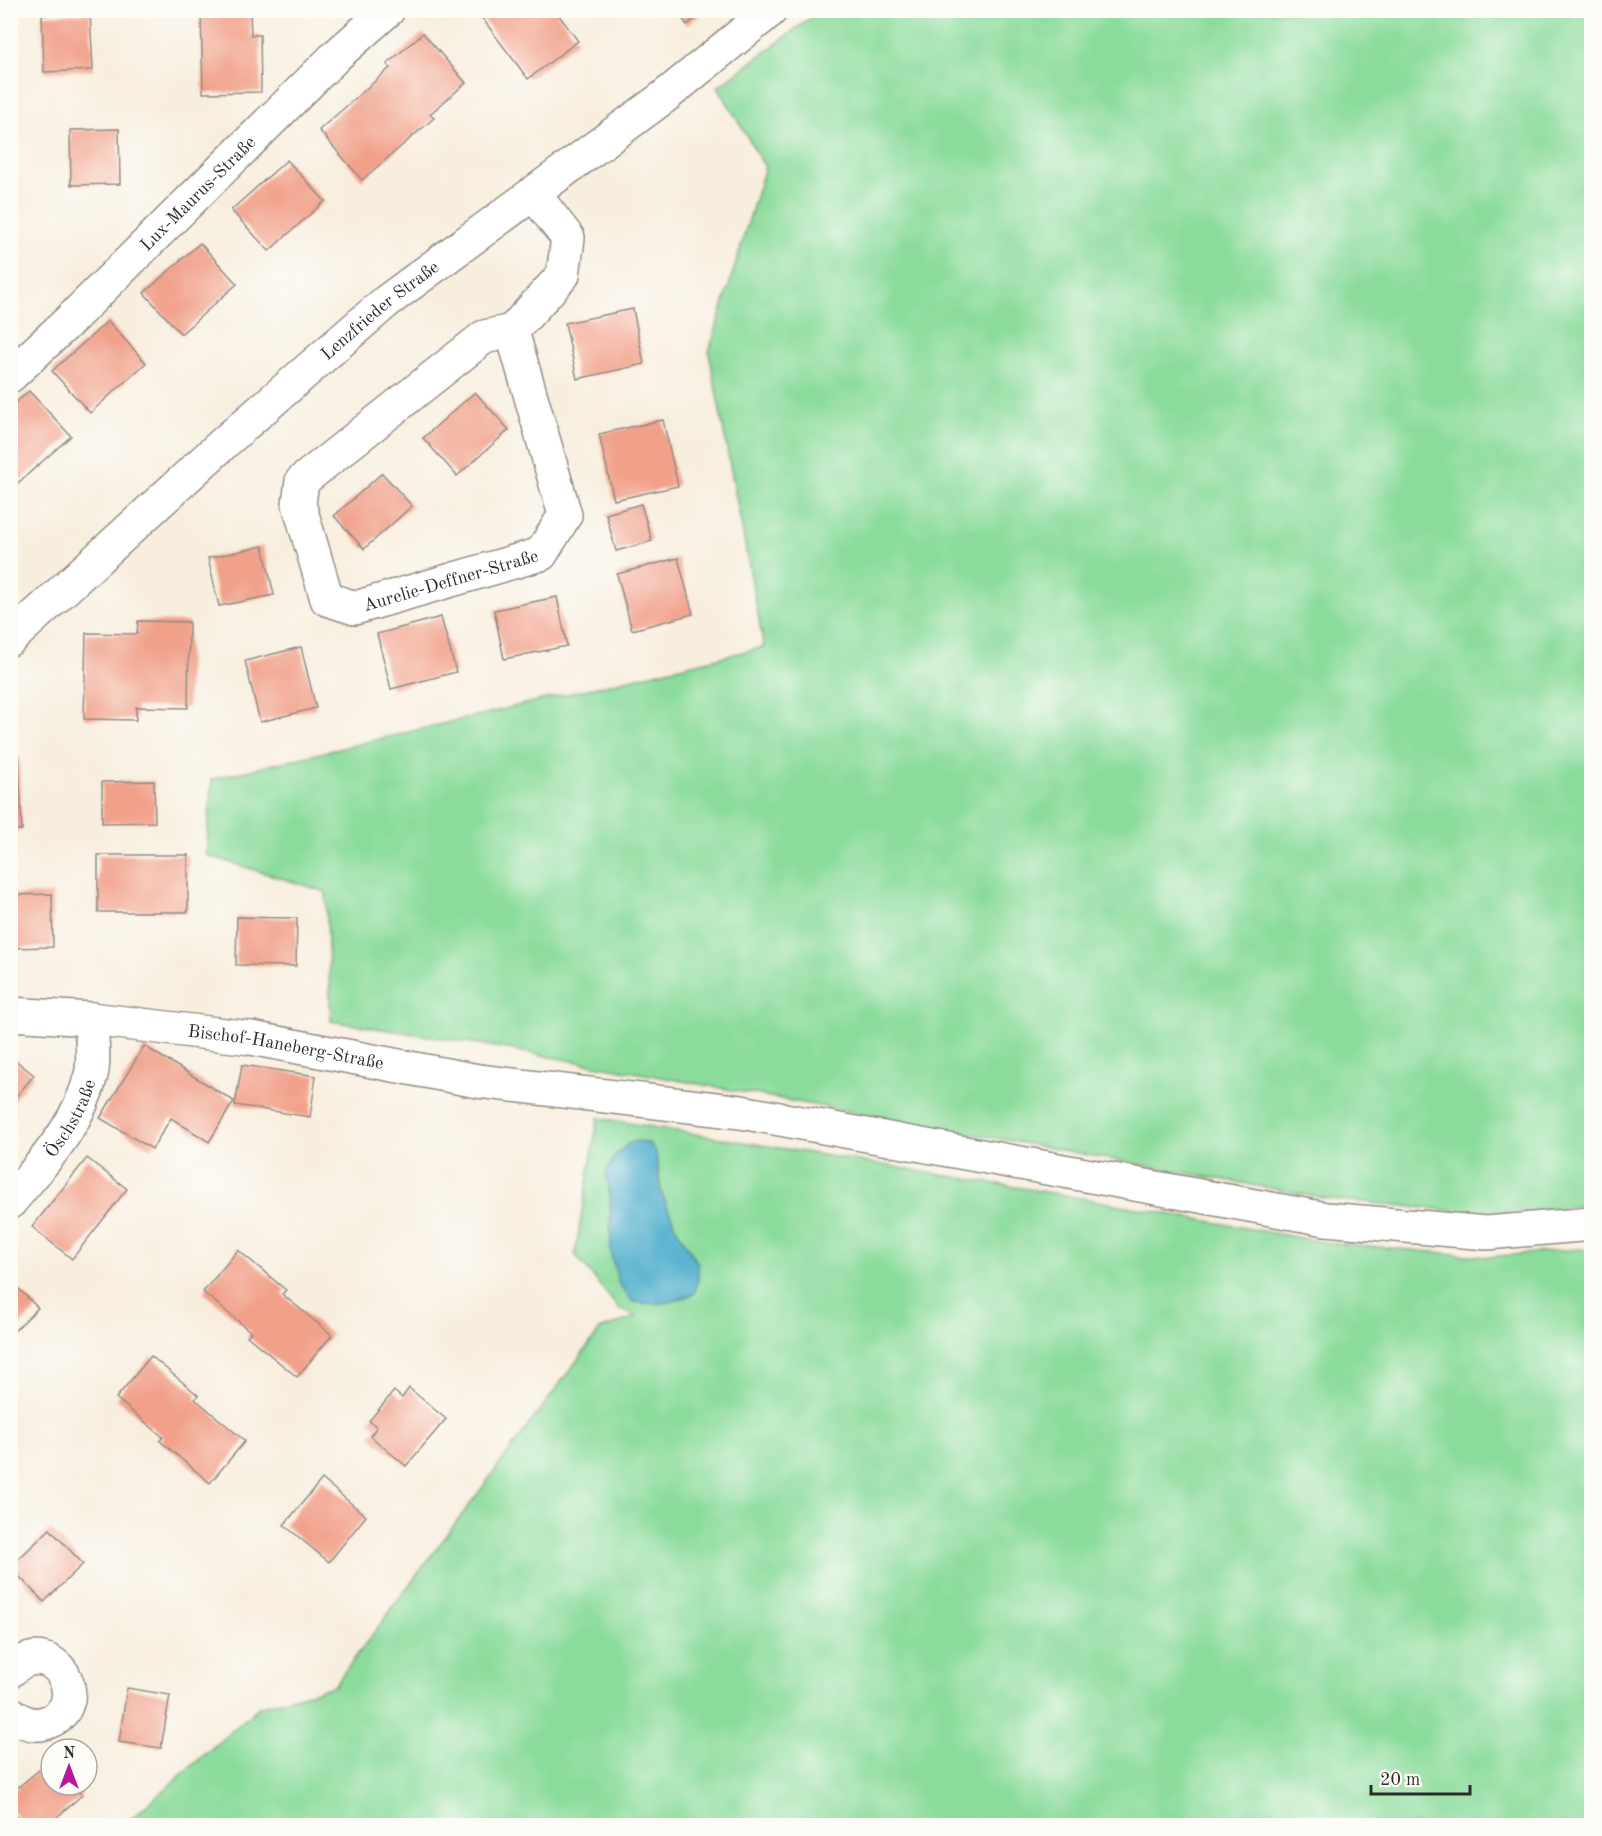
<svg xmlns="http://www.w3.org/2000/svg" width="1602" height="1836" font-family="'Old Standard TT',serif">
  <rect width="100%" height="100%" fill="#fdfcf7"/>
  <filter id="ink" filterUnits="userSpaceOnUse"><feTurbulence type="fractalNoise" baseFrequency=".0167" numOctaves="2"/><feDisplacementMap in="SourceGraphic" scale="12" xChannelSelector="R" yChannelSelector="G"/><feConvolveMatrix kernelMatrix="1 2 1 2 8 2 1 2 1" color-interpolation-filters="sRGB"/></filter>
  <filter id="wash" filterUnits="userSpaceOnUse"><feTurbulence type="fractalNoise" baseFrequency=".008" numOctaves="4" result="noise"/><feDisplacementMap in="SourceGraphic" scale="24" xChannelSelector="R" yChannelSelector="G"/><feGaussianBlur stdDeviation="1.35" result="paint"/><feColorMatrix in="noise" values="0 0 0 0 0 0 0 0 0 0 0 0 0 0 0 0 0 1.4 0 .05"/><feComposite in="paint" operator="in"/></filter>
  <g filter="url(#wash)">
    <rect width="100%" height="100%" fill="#f8eede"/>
    <g fill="#8bdc9c" stroke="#5b8464" stroke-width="1.5">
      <path d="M820,11H1591V1205L1488,1214L1329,1199L480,1044L331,1021L326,892L206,855L212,779L764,647L709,352L765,167L718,87Z"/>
      <path d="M598,1118L1082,1198L1322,1242L1488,1257L1591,1248V1825L123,1826L259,1707L334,1686L600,1330L636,1317L619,1309L575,1254Z"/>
    </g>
    <path fill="#4fafce" stroke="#3d6d7c" stroke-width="1.5" d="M637,1141L649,1143L656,1152L661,1191L676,1228L698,1264V1280L694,1293C673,1304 656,1305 633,1302L619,1284L611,1255L610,1197L606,1173L616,1155L628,1144Z"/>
    <g id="blocks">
      <g fill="#f1a08a">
        <path d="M201,10H250L251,35H260L261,92L203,93Z"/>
        <path d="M476,10H555L578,41L528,79Z"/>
        <path d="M676,10H706L687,25Z"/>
        <path d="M90,13L93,70L44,72L42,15Z"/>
        <path d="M423,33L466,83L430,114L434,118L362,180L319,130L390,68L387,64Z"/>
        <path d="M119,129L120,184L71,185L70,130Z"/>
        <path d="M287,160L325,201L269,251L231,210Z"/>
        <path d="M200,243L237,284L181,334L144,293Z"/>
        <path d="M633,309L644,364L577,379L565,323Z"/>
        <path d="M108,321L146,363L90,413L52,371Z"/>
        <path d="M29,391L71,436L10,490V408Z"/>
        <path d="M475,392L509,430L457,476L423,438Z"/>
        <path d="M663,420L678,486L614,500L599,434Z"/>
        <path d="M382,473L412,506L364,549L334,516Z"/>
        <path d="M641,504L652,541L616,551L606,514Z"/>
        <path d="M263,546L274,595L219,606L208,558Z"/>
        <path d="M678,558L693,614L632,630L617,574Z"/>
        <path d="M557,597L567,646L504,659L494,610Z"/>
        <path d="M441,617L456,672L391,689L377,634Z"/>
        <path d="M138,621L189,622L188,708L136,707V720L84,719L86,633L137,634Z"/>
        <path d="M301,647L316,708L260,722L245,661Z"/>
        <path d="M10,756H19L22,830L10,831Z"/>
        <path d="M154,781L155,822L102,823V782Z"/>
        <rect x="98" y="855" width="90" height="57"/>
        <path d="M52,894L53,947L10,948V895Z"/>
        <path d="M237,917L297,918L296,966L236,965Z"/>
        <path d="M144,1046L234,1101L209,1142L171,1118L152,1149L100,1118Z"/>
        <path d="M10,1056L34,1075L10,1104Z"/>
        <path d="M242,1065L316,1076L310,1117L235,1105Z"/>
        <path d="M87,1158L127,1189L72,1259L32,1227Z"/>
        <path d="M238,1250L286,1290L282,1294L332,1335L297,1377L247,1336L251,1332L203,1292Z"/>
        <path d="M10,1280L38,1308L10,1335Z"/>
        <path d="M151,1356L198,1395L195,1399L245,1441L210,1483L160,1441L163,1437L116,1398Z"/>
        <path d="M409,1388L446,1419L406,1466L370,1436L377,1427L369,1421L394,1391L402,1398Z"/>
        <path d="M322,1479L366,1516L329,1562L284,1525Z"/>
        <path d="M50,1529L83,1564L44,1602L10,1567Z"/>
        <path d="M127,1688L170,1695L161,1748L119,1742Z"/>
        <path d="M51,1760V1785H73L82,1795L47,1826H25L10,1808V1794Z"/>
      </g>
    </g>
  </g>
  <g filter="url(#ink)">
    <use href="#blocks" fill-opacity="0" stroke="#928c84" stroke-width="1.5"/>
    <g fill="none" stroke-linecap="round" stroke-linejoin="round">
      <defs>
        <g id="minor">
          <path id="s1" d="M512,331L484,337L302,481L299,504L327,599L355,608L541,554L565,515L512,331L563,275L568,238L533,193"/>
          <path id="s2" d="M10,376L69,321L337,55L388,10"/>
          <path id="s3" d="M10,1014L91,1019L251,1038L478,1081L741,1112L1326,1219L1487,1233L1592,1224"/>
          <path id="s4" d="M10,1202C43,1162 79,1125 91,1075C95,1061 91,1034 91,1019"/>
          <path d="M10,1671C14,1668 18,1664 22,1662C62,1642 91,1709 45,1723C31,1727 20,1721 10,1713"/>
        </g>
        <g id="tertiary">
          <path id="s5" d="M10,639L226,441L387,301L664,97L771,10"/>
        </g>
      </defs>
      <use href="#minor" stroke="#928c84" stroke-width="36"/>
      <use href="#tertiary" stroke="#928c84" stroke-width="36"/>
      <use href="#minor" stroke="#fff" stroke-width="33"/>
      <use href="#tertiary" stroke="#fff" stroke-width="33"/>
    </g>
  </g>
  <g text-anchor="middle" stroke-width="5" stroke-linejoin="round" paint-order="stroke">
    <g font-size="18" fill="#2b2b2b" stroke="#fdfcf7">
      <text dy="6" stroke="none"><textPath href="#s2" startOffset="262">Lux-Maurus-Straße</textPath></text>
      <text dy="6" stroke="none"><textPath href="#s5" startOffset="495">Lenzfrieder Straße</textPath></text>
      <text dy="6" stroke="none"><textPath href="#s1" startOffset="512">Aurelie-Deffner-Straße</textPath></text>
      <text dy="6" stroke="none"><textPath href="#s3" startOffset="278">Bischof-Haneberg-Straße</textPath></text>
      <text dy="6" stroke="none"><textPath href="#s4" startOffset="104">Öschstraße</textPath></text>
    </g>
  </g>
  <rect width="1602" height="1836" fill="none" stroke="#fdfcf7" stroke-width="36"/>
  <g transform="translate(69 1767)"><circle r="28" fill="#fdfcf7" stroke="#a9a8a5" stroke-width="1.5"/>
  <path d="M0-4.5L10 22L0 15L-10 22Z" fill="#b5179e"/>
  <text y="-9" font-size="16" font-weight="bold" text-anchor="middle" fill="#2b2b2b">N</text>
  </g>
  <path d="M1371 1785v9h99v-9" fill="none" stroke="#2b2b2b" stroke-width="3"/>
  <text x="1380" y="1785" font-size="18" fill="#2b2b2b" stroke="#fdfcf7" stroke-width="4.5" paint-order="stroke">20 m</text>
</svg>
